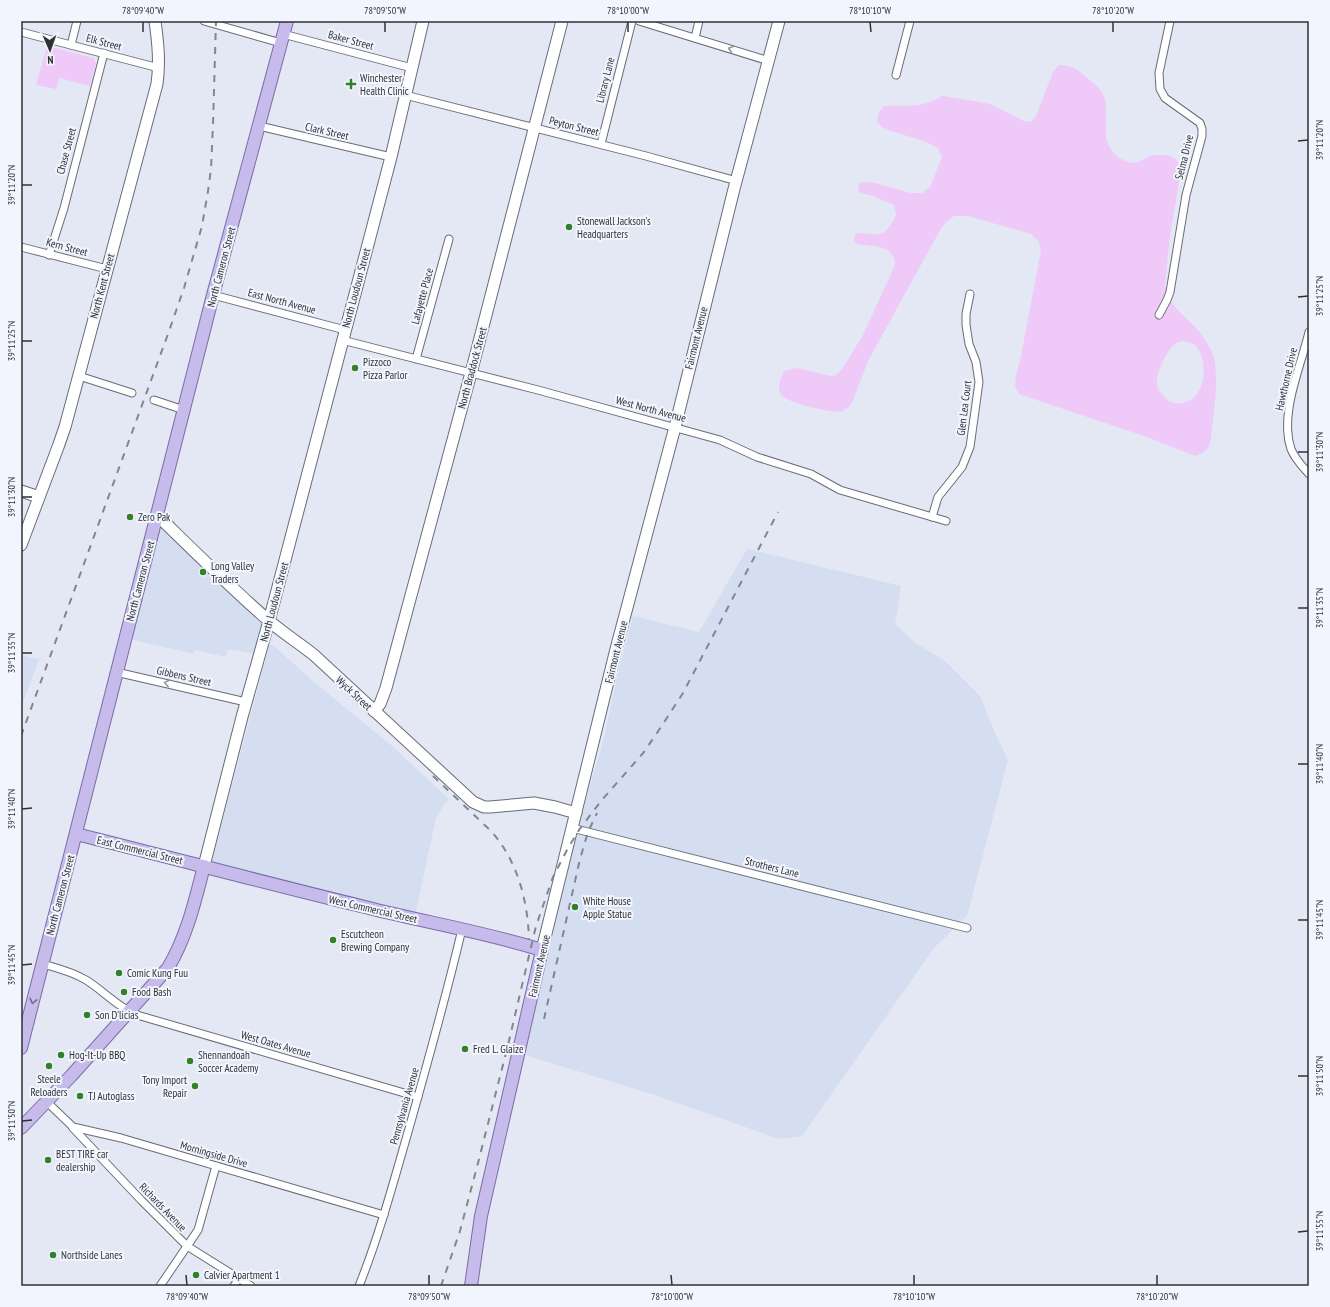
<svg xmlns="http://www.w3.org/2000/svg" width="1330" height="1307" font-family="'PT Sans Narrow',sans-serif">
  <rect width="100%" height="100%" fill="#e3e8f4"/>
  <g fill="#d5ddf0">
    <path d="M164,527L263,621L257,654L228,649L226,657L195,650L194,654L129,639L158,528Z"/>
    <path d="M747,549L901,586L895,624L914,642L944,660L980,696L995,733L1008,760L967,916L934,948L802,1136L779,1139L655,1095L525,1055L579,823L604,739L618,672L633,616L699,632Z"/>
    <path d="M269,645H273L314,682L392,746L449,799L445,803L436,818L415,916L211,865Z"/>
    <path d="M21,655L39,659L21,708Z"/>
  </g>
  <g fill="#efc9f8" fill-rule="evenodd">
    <path d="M51,47L94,58L96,63L90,86L59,78L56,89L36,85L46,50Z"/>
    <path d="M1059,65C1071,65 1077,69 1086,77C1093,83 1101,88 1104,97C1110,115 1100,135 1112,151C1117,157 1125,162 1133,163C1140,163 1144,158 1150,156C1163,153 1179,154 1181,170L1170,236L1165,285C1167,304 1184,315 1197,329C1202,334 1211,349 1213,355C1220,376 1213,416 1211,439C1209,449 1205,453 1195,456L1147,437L1019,394L1016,389L1015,385L1016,376L1021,356L1041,251L1039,242L1031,234L968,216H954L946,222L939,232L868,361L853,400L849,407L843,411L837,412C826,410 784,404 780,392C777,386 782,377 784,371L797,368L831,376L836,375L841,371L863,335L895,265C895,244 873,247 857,244L854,241L855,234L857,233C882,234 884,239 896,215L894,205L873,196L860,193L858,191L859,184L862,182L875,183L911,193H922L930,187L942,157L938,148L924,141L891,131L882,127L877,121L879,112L884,106C906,105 922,109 942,96L990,104L1026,122L1032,121L1036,116L1053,72ZM1183,341C1187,342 1192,343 1195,345C1210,360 1206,401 1182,403C1178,404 1171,403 1168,400C1163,396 1158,391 1157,385C1155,375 1167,350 1175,344C1177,342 1180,342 1183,341Z"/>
  </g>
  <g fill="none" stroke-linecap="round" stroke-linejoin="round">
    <defs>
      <g id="street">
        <path d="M204,21L281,43"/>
        <path d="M639,21L769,61"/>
        <path d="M21,32L159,68"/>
        <path d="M283,34L412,68"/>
        <path d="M695,38L699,21"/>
        <path d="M71,45L77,21"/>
        <path d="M896,75L910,21"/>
        <path d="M405,95L646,156L737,181"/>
        <path d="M259,126L391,157"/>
        <path d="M601,144L632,21"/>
        <path d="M21,247L107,269"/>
        <path d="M49,255L64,208L104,53"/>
        <path d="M213,295L345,330"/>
        <path d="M1159,315L1167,300L1170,292L1186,195L1202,136V129L1200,123L1165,98L1160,89L1159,73L1170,21"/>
        <path d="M1309,332C1301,366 1279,414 1291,449C1295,459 1302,466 1309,474"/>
        <path d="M342,340L538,390L720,440L757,457L811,474L840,490L946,521"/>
        <path d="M416,359L449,239"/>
        <path d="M79,376L132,393"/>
        <path d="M154,400L184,410"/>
        <path d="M932,517L938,497L962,467L970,447L979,382L976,362L969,344L966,325V314L970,294"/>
        <path d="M116,672L246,702"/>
        <path d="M572,828L967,928"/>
        <path d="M43,964C57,968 73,972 86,980C104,991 117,1007 137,1015L418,1097"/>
        <path d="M47,1102L73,1127L121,1138L384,1215"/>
        <path d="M73,1128L141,1200L187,1246L251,1286"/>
        <path d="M160,1286L198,1230L216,1166"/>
        <path d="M234,1286L239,1278"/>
        <path d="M359,1286C379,1236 393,1184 408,1132C427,1065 446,997 462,929"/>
      </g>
      <g id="secondary">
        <path d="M21,491L39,497"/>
        <path d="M157,515C193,550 230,587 268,620C283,633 299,643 314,655L473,802L484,807H490L534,803L555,807L576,813"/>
        <path d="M21,545L58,447L65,427L157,84C160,62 158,43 155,21"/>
        <path d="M374,711L380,704L386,688L471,373L562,21"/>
        <path d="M204,866L242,717L269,621L391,157L423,21"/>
        <path d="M542,950L616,649L675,427L734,189L779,21"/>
      </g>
      <g id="primary">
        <path d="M76,834C173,858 269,884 365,907C424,922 484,932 542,950L481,1216L471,1286"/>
        <path d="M21,1048L213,295L287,21"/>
        <path d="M21,1128L71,1076L168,968C187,936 195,901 204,866"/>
      </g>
    </defs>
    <use href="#street" stroke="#686c77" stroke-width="9"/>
    <use href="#secondary" stroke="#686c77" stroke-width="13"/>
    <use href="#primary" stroke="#796da4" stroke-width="14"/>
    <use href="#street" stroke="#fff" stroke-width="7"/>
    <use href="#secondary" stroke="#fff" stroke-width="11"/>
    <use href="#primary" stroke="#c7bbec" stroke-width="12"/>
    <g stroke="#82868e" stroke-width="2" stroke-dasharray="7 7" stroke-linecap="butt">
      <path d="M21,736L168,334L184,288L202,226L208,191L211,169L213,125L216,21"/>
      <path d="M433,776L492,832C518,862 528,902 529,940"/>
      <path d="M544,1019L580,859L588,832L597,813"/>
      <path d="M441,1286L460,1231L478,1163L508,1045L536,926L553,877L567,850L579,830L601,801L644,752L663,724L683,693L778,512"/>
    </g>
  </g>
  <defs><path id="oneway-chevron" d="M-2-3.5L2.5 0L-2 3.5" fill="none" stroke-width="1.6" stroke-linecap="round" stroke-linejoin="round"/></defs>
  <g stroke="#97989a">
    <use href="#oneway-chevron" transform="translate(731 49) rotate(-162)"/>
    <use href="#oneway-chevron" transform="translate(167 683) rotate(-167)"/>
  </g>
  <use stroke="#736f88" href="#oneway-chevron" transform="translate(33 1001) rotate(104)"/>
  <path fill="none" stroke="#2f3136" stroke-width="1.5" d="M143,22V32M385,22V32M628,22V32M870,22L871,32M1113,22V32M1298,141L1308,140M22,185H32M1298,297L1308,296M22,341H32M1298,452H1308M22,497H32M1298,608H1308M22,653H32M1298,764H1308M22,809L32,808M1298,920H1308M22,965L32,964M1298,1076H1308M22,1121L32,1120M1298,1232L1308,1231M186,1275L187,1285M429,1275V1285M671,1275L672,1285M914,1275V1285M1157,1275V1285"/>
  <g fill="#328029" stroke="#f2f5fd" stroke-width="1.5">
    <path d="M349 78h4v4h4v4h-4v4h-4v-4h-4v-4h4z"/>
    <circle cx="569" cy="227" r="4"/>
    <circle cx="355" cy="368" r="4"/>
    <circle cx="130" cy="517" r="4"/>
    <circle cx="203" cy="572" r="4"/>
    <circle cx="575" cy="907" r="4"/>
    <circle cx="333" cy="940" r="4"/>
    <circle cx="119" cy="973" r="4"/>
    <circle cx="124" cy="992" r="4"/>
    <circle cx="87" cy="1015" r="4"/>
    <circle cx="465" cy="1049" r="4"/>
    <circle cx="61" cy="1055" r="4"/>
    <circle cx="190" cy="1061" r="4"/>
    <circle cx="49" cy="1066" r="4"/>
    <circle cx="195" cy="1086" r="4"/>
    <circle cx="80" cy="1096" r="4"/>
    <circle cx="48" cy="1160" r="4"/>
    <circle cx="53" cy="1255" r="4"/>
    <circle cx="196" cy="1275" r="4"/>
  </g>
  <g text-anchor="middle" stroke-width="4" stroke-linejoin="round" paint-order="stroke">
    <g font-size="11" fill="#2f3136" stroke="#f2f5fd">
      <text transform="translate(351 40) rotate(15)" y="4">Baker Street</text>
      <text transform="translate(104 42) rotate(15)" y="4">Elk Street</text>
      <text transform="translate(605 80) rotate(-76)" y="4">Library Lane</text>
      <text transform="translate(574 126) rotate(14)" y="4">Peyton Street</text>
      <text transform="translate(327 131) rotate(13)" y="4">Clark Street</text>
      <text transform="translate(66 151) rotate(-75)" y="4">Chase Street</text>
      <text transform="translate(1184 157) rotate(-76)" y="4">Selma Drive</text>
      <text transform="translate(67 247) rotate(15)" y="4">Kern Street</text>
      <text transform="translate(221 267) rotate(-75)" y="4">North Cameron Street</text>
      <text transform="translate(102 286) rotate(-75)" y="4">North Kent Street</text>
      <text transform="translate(356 288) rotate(-75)" y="4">North Loudoun Street</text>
      <text transform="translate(422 296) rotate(-75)" y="4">Lafayette Place</text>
      <text transform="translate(282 301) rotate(15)" y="4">East North Avenue</text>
      <text transform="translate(696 338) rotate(-76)" y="4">Fairmont Avenue</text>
      <text transform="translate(472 368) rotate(-75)" y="4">North Braddock Street</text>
      <text transform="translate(1286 379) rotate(-77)" y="4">Hawthorne Drive</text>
      <text transform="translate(964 408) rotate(-83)" y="4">Glen Lea Court</text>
      <text transform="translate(651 409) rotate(15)" y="4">West North Avenue</text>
      <text transform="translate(140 581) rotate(-75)" y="4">North Cameron Street</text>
      <text transform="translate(274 602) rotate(-75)" y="4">North Loudoun Street</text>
      <text transform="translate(616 652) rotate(-76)" y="4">Fairmont Avenue</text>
      <text transform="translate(184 676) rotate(13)" y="4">Gibbens Street</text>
      <text transform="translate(354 693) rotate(43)" y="4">Wyck Street</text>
      <text transform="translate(140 850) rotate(14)" y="4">East Commercial Street</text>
      <text transform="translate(772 867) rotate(14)" y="4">Strothers Lane</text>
      <text transform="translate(60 895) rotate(-75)" y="4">North Cameron Street</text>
      <text transform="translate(373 909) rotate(13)" y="4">West Commercial Street</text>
      <text transform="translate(539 966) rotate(-77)" y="4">Fairmont Avenue</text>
      <text transform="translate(276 1044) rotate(16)" y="4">West Oates Avenue</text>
      <text transform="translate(404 1106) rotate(-74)" y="4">Pennsylvania Avenue</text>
      <text transform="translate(214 1154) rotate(16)" y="4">Morningside Drive</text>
      <text transform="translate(163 1207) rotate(46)" y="4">Richards Avenue</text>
    </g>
    <g font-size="11" fill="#2f3136" stroke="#f2f5fd" text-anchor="start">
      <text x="360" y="82">Winchester<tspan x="360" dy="13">Health Clinic</tspan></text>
      <text x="577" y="225">Stonewall Jackson's<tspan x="577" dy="13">Headquarters</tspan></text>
      <text x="363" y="366">Pizzoco<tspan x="363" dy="13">Pizza Parlor</tspan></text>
      <text x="138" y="521">Zero Pak</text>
      <text x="211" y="570">Long Valley<tspan x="211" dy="13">Traders</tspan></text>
      <text x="583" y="905">White House<tspan x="583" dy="13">Apple Statue</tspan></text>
      <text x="341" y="938">Escutcheon<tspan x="341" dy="13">Brewing Company</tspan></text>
      <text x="127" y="977">Comic Kung Fuu</text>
      <text x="132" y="996">Food Bash</text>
      <text x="95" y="1019">Son D'licias</text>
      <text x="473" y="1053">Fred L. Glaize</text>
      <text x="69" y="1059">Hog-It-Up BBQ</text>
      <text x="198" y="1059">Shennandoah<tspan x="198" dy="13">Soccer Academy</tspan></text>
      <text x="49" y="1083" text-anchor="middle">Steele<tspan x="49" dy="13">Reloaders</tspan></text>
      <text x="187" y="1084" text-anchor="end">Tony Import<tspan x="187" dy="13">Repair</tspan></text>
      <text x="88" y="1100">TJ Autoglass</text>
      <text x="56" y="1158">BEST TIRE car<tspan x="56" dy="13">dealership</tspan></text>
      <text x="61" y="1259">Northside Lanes</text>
      <text x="204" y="1279">Calvier Apartment 1</text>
    </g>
  </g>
  <rect width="1330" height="1307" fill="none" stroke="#f2f5fd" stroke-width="44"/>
  <g transform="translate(50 50) rotate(178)" stroke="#f2f5fd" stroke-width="3" paint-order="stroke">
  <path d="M0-3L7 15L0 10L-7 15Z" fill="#2f3136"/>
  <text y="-6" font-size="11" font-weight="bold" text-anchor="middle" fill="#2f3136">N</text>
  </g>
  <rect x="22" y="22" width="1286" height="1263" fill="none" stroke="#2f3136" stroke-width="1.5"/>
  <g font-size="10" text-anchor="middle" fill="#2f3136">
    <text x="143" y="14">78°09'40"W</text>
    <text x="385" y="14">78°09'50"W</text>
    <text x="628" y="14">78°10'00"W</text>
    <text x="870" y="14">78°10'10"W</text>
    <text x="1113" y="14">78°10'20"W</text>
    <text transform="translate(1319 140) rotate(-90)" y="4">39°11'20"N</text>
    <text transform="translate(11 185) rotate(-90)" y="4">39°11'20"N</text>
    <text transform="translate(1319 296) rotate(-90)" y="4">39°11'25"N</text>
    <text transform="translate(11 341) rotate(-90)" y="4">39°11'25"N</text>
    <text transform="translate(1319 452) rotate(-90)" y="4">39°11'30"N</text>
    <text transform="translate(11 497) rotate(-90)" y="4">39°11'30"N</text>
    <text transform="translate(1319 608) rotate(-90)" y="4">39°11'35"N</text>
    <text transform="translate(11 653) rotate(-90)" y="4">39°11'35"N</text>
    <text transform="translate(1319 764) rotate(-90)" y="4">39°11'40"N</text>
    <text transform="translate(11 809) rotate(-90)" y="4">39°11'40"N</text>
    <text transform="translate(1319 920) rotate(-90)" y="4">39°11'45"N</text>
    <text transform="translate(11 965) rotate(-90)" y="4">39°11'45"N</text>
    <text transform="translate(1319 1076) rotate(-90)" y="4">39°11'50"N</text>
    <text transform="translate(11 1121) rotate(-90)" y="4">39°11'50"N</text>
    <text transform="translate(1319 1231) rotate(-90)" y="4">39°11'55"N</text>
    <text x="187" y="1300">78°09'40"W</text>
    <text x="429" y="1300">78°09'50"W</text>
    <text x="672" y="1300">78°10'00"W</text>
    <text x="914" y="1300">78°10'10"W</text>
    <text x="1157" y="1300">78°10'20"W</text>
  </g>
</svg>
